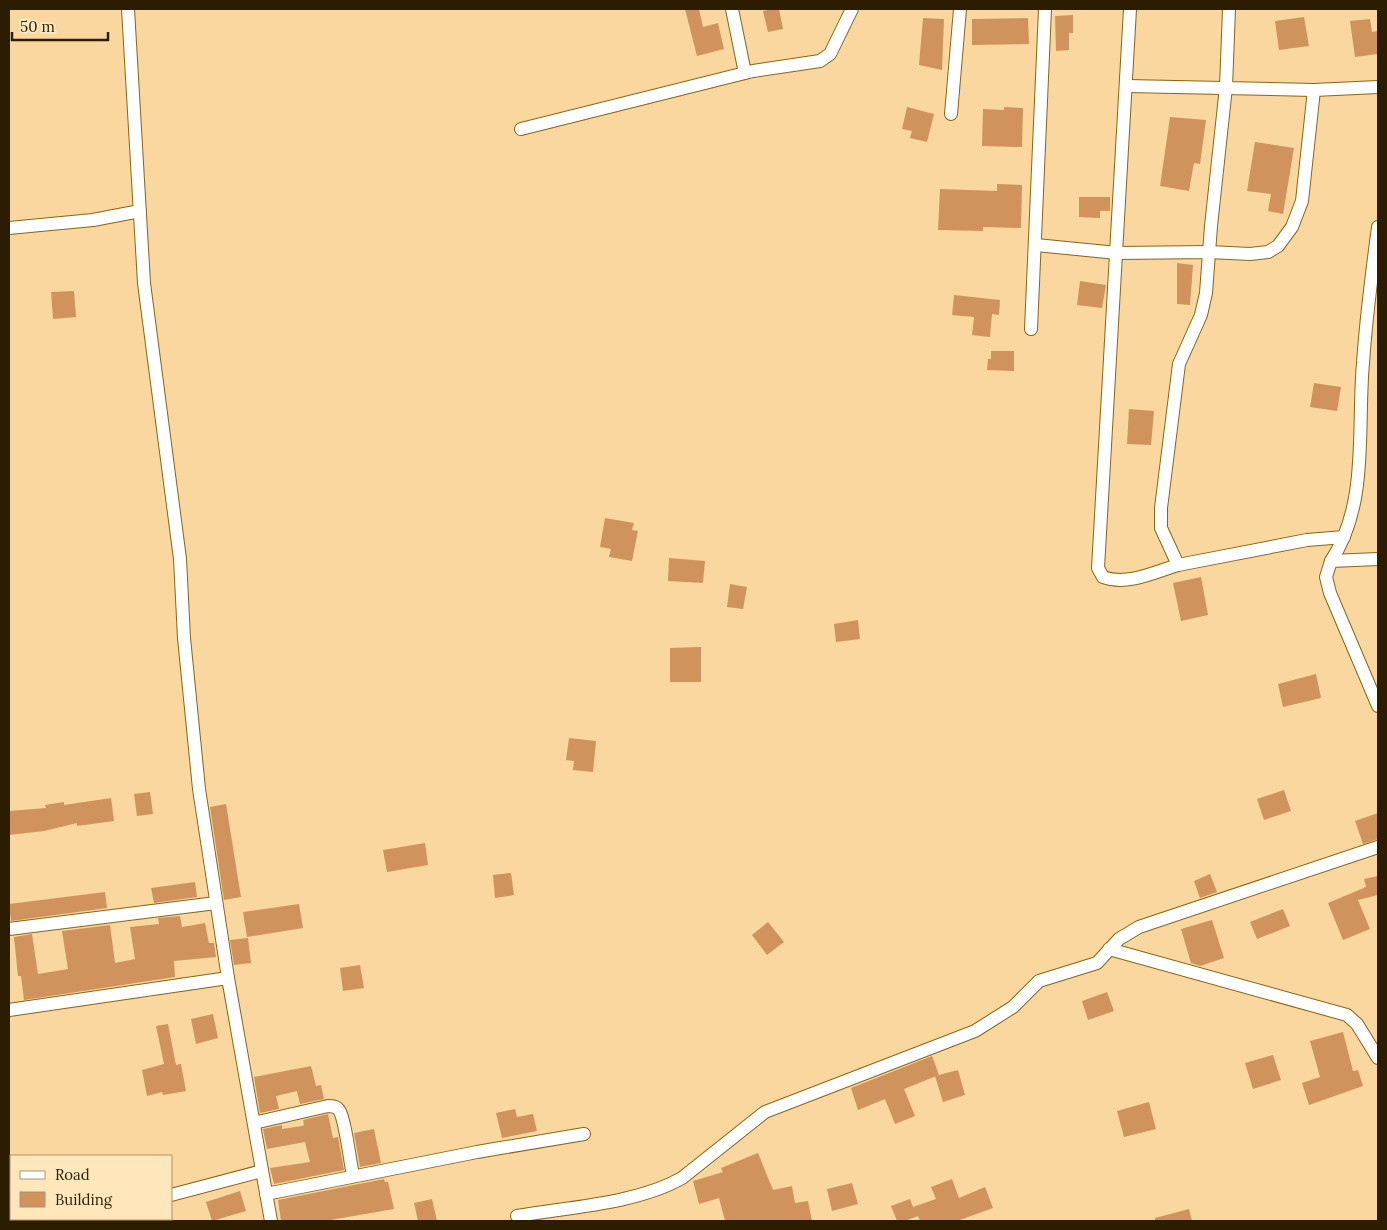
<svg xmlns="http://www.w3.org/2000/svg" width="1387" height="1230" font-family="Lora,serif">
  <rect width="100%" height="100%" fill="#f9d79e"/>
  <g fill="#d1935d">
    <path d="M685,9H699L703,27L718,23L724,49L697,56Z"/>
    <path d="M773,9H779L783,29L768,32L763,11Z"/>
    <path d="M1073,15V33H1069V50L1056,51L1055,16Z"/>
    <path d="M1304,17L1309,46L1279,50L1275,21Z"/>
    <path d="M923,18L944,19L942,70L919,65Z"/>
    <path d="M1028,18L1029,44L972,45V19Z"/>
    <path d="M1370,19L1372,32L1378,31V54L1355,57L1350,21Z"/>
    <path d="M907,107L934,114L927,142L910,138L912,131L902,129Z"/>
    <path d="M1004,107L1023,108L1022,147L982,146L983,109L1004,110Z"/>
    <path d="M1170,117L1206,120L1200,164L1194,163L1189,191L1160,186Z"/>
    <path d="M1255,142L1294,148L1283,214L1268,211L1271,194L1247,191Z"/>
    <path d="M997,184L1022,185L1021,228L983,227V231L938,230L940,189L997,191Z"/>
    <path d="M1079,197H1110V211H1100V218L1079,217Z"/>
    <path d="M1177,263L1193,265L1190,305L1177,304Z"/>
    <path d="M1080,281L1106,285L1102,308L1077,305Z"/>
    <path d="M74,291L76,317L53,319L51,292Z"/>
    <path d="M954,295L1000,300L999,315L992,314L990,337L972,335L974,317L952,315Z"/>
    <path d="M991,351H1014V371L987,370L988,359H991Z"/>
    <path d="M1314,383L1341,387L1337,411L1310,407Z"/>
    <path d="M1129,409L1154,411L1151,445L1127,444Z"/>
    <path d="M605,518L634,523L632,530L638,531L632,561L609,557L611,549L600,547Z"/>
    <path d="M669,558L705,561L703,583L668,581Z"/>
    <path d="M1201,577L1208,615L1181,621L1173,583Z"/>
    <path d="M730,584L747,587L743,609L727,607Z"/>
    <path d="M858,620L860,639L836,642L834,624Z"/>
    <path d="M701,647V682H670V648Z"/>
    <path d="M1316,674L1321,698L1283,707L1278,684Z"/>
    <path d="M569,738L596,741L593,772L573,770L574,761L566,760Z"/>
    <path d="M1284,790L1291,811L1264,820L1257,799Z"/>
    <path d="M150,792L153,814L137,816L134,794Z"/>
    <path d="M111,798L114,821L77,826V823L44,831L9,835V811L46,808L45,805L64,802V805Z"/>
    <path d="M226,804L241,897L224,900L210,807Z"/>
    <path d="M1378,813V839L1363,844L1355,821Z"/>
    <path d="M425,843L428,865L387,872L383,850Z"/>
    <path d="M511,873L514,895L495,898L493,875Z"/>
    <path d="M1210,874L1217,892L1200,898L1194,881Z"/>
    <path d="M1378,876V895L1358,900L1370,929L1343,940L1328,903L1366,887L1364,879Z"/>
    <path d="M195,882L197,897L154,903L151,888Z"/>
    <path d="M105,892L107,908L11,921L9,904Z"/>
    <path d="M299,904L303,928L247,937L243,912Z"/>
    <path d="M1283,909L1290,926L1257,939L1250,922Z"/>
    <path d="M180,916L182,927L205,923L209,943H214L216,957L174,961L175,977L24,1000L21,976H18L14,937L32,934L38,974L68,969L62,931L110,925L115,963L135,959L130,927L159,924L158,918Z"/>
    <path d="M1212,920L1224,958L1200,966L1191,963L1181,929Z"/>
    <path d="M768,922L784,942L767,955L752,935Z"/>
    <path d="M248,938L251,963L234,965L230,940Z"/>
    <path d="M360,965L364,988L343,991L340,968Z"/>
    <path d="M1107,992L1114,1011L1088,1020L1082,1001Z"/>
    <path d="M213,1014L218,1038L196,1044L191,1019Z"/>
    <path d="M168,1024L176,1065L181,1064L186,1091L163,1095L162,1092L147,1096L142,1070L164,1064L156,1026Z"/>
    <path d="M1343,1032L1353,1071L1358,1070L1363,1086L1309,1105L1302,1083L1320,1077L1310,1041Z"/>
    <path d="M1273,1055L1281,1080L1253,1089L1245,1063Z"/>
    <path d="M932,1056L939,1075L904,1089L915,1116L895,1124L885,1099L858,1110L851,1088Z"/>
    <path d="M311,1066L316,1086L321,1085L324,1099L300,1104L297,1091L276,1096L279,1109L260,1113L254,1077Z"/>
    <path d="M958,1070L965,1095L943,1102L935,1076Z"/>
    <path d="M1149,1102L1156,1129L1124,1137L1117,1111Z"/>
    <path d="M515,1109L517,1117L533,1114L537,1131L502,1138L496,1113Z"/>
    <path d="M328,1114L333,1138L338,1137L344,1170L274,1184L270,1168L310,1162L305,1142L267,1149L263,1129L282,1125V1129L302,1126L304,1125L303,1120Z"/>
    <path d="M374,1129L381,1163L360,1167L354,1133Z"/>
    <path d="M758,1153L773,1190L792,1186L795,1203L808,1201L812,1221H725L719,1198L699,1204L693,1181L723,1172L721,1168Z"/>
    <path d="M384,1179L385,1182H388L394,1209L325,1221H281L278,1200Z"/>
    <path d="M952,1179L959,1198L985,1187L993,1208L957,1221H920L918,1216L905,1221H897L891,1206L910,1199L913,1207L936,1199L931,1187Z"/>
    <path d="M852,1183L858,1204L832,1211L827,1189Z"/>
    <path d="M240,1191L246,1211L212,1221L206,1202Z"/>
    <path d="M432,1199L437,1221H418L414,1203Z"/>
    <path d="M1189,1209L1192,1221H1155V1218Z"/>
  </g>
  <g fill="none" stroke-linecap="round" stroke-linejoin="round">
    <defs>
      <g id="minor">
        <path d="M128,9L144,283L180,559L184,638L199,789L228,978L271,1221"/>
        <path d="M732,9L745,73"/>
        <path d="M1130,9L1098,568L1103,577C1127,586 1155,572 1178,565"/>
        <path d="M1229,9L1226,87L1211,226L1206,293L1201,315L1179,364L1161,508V528L1178,565L1307,540L1344,537"/>
        <path d="M1127,86L1314,90L1378,87"/>
        <path d="M951,114L960,9"/>
        <path d="M521,129L753,71L820,61L830,54L852,9"/>
        <path d="M9,228L93,220L140,211"/>
        <path d="M1036,245L1117,253L1209,252L1250,254L1268,252L1278,246L1292,227L1302,201L1314,90"/>
        <path d="M1031,329L1045,9"/>
        <path d="M1378,559L1331,561L1326,577L1330,593L1378,706"/>
        <path d="M1331,561C1369,504 1357,428 1363,363C1366,318 1372,272 1378,227"/>
        <path d="M9,929L216,903"/>
        <path d="M1109,949L1347,1015L1357,1024L1378,1058"/>
        <path d="M9,1010L228,978"/>
        <path d="M254,1123L328,1106C332,1106 336,1106 339,1110C345,1118 350,1162 353,1175"/>
        <path d="M266,1194L477,1152L584,1134"/>
        <path d="M171,1195L262,1171"/>
        <path d="M517,1216C569,1207 636,1204 682,1178L765,1112L975,1031L1013,1007L1039,981L1097,963L1119,939L1139,927L1378,847"/>
        <path d="M72,1221L82,1219"/>
      </g>
    </defs>
    <use href="#minor" stroke="#8b6513" stroke-width="14"/>
    <use href="#minor" stroke="#fff" stroke-width="12"/>
  </g>
  <rect width="1387" height="1230" fill="none" stroke="#2c1d00" stroke-width="20"/>
  <rect x="10" y="1155" width="162" height="65" fill="#ffe6bb" stroke="#ab9670"/>
  <rect x="20" y="1171" width="25" height="8" fill="#ffffff" stroke="#ab9670"/>
  <text x="55" y="1180" font-size="15" fill="#2c1d00">Road</text>
  <rect x="20" y="1192" width="25" height="15" fill="#d1935d" stroke="#ab9670"/>
  <text x="55" y="1205" font-size="15" fill="#2c1d00">Building</text>
  <path d="M12 32v8h96v-8" fill="none" stroke="#2c1d00" stroke-width="2.5"/>
  <text x="20" y="32" font-size="15" fill="#2c1d00" stroke="#ffe6bb" stroke-width="4" paint-order="stroke">50 m</text>
</svg>
